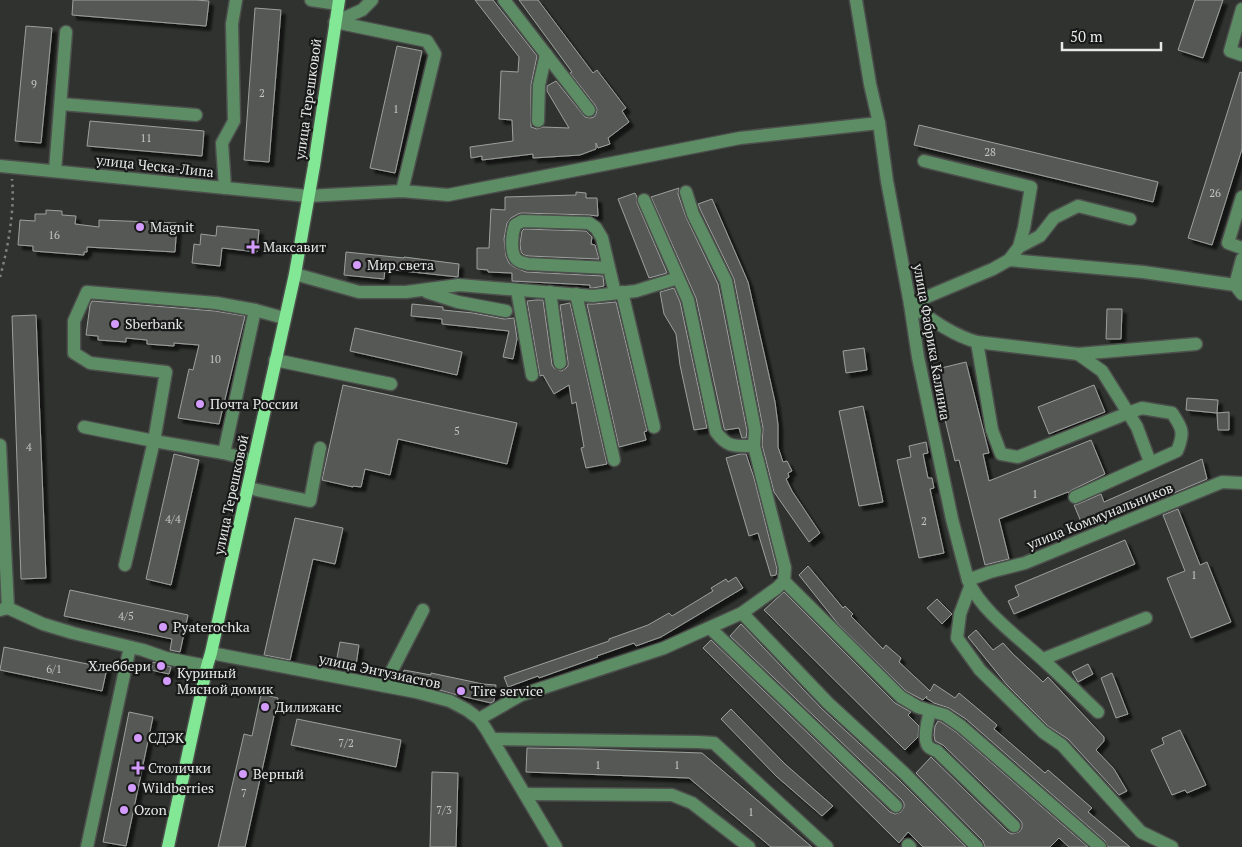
<svg xmlns="http://www.w3.org/2000/svg" width="1242" height="847" font-family="'PT Serif',serif">
  <defs>
    <filter id="shadow"><feDropShadow dx="4.5" dy="4.5" stdDeviation="1" flood-color="#0009"/></filter>
  </defs>
  <rect width="100%" height="100%" fill="#2f322f"/>
  <g fill="#565956" stroke="#9ca09d" filter="url(#shadow)">
    <path d="M73,0H196L209,1L206,26L72,15Z"/>
    <path d="M475,0H493L537,56L531,85V127L537,129L543,127L569,128L547,91V86L556,81L585,117L590,118L594,117L596,114L597,109L595,105L570,73L572,72L519,0H538L593,73L597,70L626,108L622,111L629,122L608,138L610,144L598,148L596,143V149L580,155L533,158V154L482,160V156L471,158L470,147L513,141L512,120L499,119L501,71L518,72L519,57Z"/>
    <path d="M1195,0H1223L1203,58L1178,50Z"/>
    <path d="M255,8L281,10L269,162L244,160Z"/>
    <path d="M26,26L52,28L41,143L15,141Z"/>
    <path d="M397,46L422,51L395,173L370,168Z"/>
    <path d="M1240,72L1242,73V149L1212,245L1188,238Z"/>
    <path d="M90,121L204,131L202,156L87,146Z"/>
    <path d="M919,125L1158,182L1153,202L914,145Z"/>
    <path d="M679,188L678,194L686,217L718,284L747,431L746,438H742L739,428L725,430L724,428L696,298L651,197Z"/>
    <path d="M576,192L586,193V198H597L598,216L589,215L522,213L518,214L511,218L507,223L504,239L506,256L509,263L514,267L526,272L603,276L604,286L593,288H590V285L512,281V273L488,272V270L477,269V248H489L491,209L505,210V197L576,195Z"/>
    <path d="M635,193L637,197V203L667,273L649,278L618,199Z"/>
    <path d="M712,199L748,282L775,402L778,425V447L783,462L787,461L792,471L788,473L789,477L786,479L792,491L820,533L809,542L774,492L762,445L763,428L734,279L701,211L698,204Z"/>
    <path d="M46,210L62,211V215L76,216L75,224L99,227V220L177,223L175,252L87,247V252H84V255L33,251V246L18,245L20,220L35,221V214H46Z"/>
    <path d="M217,226L259,230L257,252L222,248L220,266L192,263L194,244L200,245L201,234L216,236Z"/>
    <path d="M524,229L586,231L592,237L591,244L595,245L599,259L529,256L524,255L521,252L520,244L522,231Z"/>
    <path d="M346,252L404,258V257L459,264L458,277L385,269L384,279L344,275Z"/>
    <path d="M674,288L680,302L707,428L694,430L680,365L676,334L664,314L660,292Z"/>
    <path d="M536,300H543L552,365L554,368L561,371L565,369L568,366V362L560,305L570,303L607,464L586,468L581,448L584,447L576,402L572,404L569,385L554,394L543,375L540,376L527,301Z"/>
    <path d="M92,301L215,311L245,316L219,424L178,418L189,369L193,370L199,345L174,343V346L147,344V340L126,338V342L98,340V336L86,335L90,305Z"/>
    <path d="M616,302L647,431L644,432L646,440L619,447L587,304H594Z"/>
    <path d="M412,304L443,307V310L473,313L504,319L514,318L517,339L513,359L503,357L509,331L442,324V319L411,316Z"/>
    <path d="M1107,309H1122L1121,339H1106Z"/>
    <path d="M36,315L46,578L21,579L12,316Z"/>
    <path d="M355,328L462,352L457,375L350,351Z"/>
    <path d="M864,348L867,370L846,373L843,351Z"/>
    <path d="M966,362L989,453L983,454L989,481L1091,440L1105,474L1072,490L1068,493V492L999,519L1009,559L985,565L959,460L955,461L933,370Z"/>
    <path d="M343,385L517,423L507,464L398,439L390,475L365,469L361,487L353,486V487L322,480Z"/>
    <path d="M1094,385L1105,412L1049,434L1038,407Z"/>
    <path d="M1187,398L1218,400L1217,413L1186,410Z"/>
    <path d="M863,406L883,502L859,506L839,411Z"/>
    <path d="M1229,412V430H1218L1217,413Z"/>
    <path d="M926,442L928,453L923,454L928,478H932L934,488L930,489L944,553L919,558L897,460L911,457L909,446Z"/>
    <path d="M174,454L199,460L171,585L146,579Z"/>
    <path d="M740,454H746L754,478L777,569L776,575L771,576L758,533L749,536L726,458Z"/>
    <path d="M1202,459L1207,479L1155,501L1152,493L1082,524L1074,505L1078,504L1101,494L1104,502Z"/>
    <path d="M1178,509L1200,565L1207,562L1231,622L1191,638L1167,578L1185,571L1163,515Z"/>
    <path d="M295,518L343,528L335,564L313,559L290,660L264,655Z"/>
    <path d="M1125,540L1135,564L1014,614L1008,601L1019,596L1015,586Z"/>
    <path d="M808,566L843,608L845,606L853,614L851,616L883,649L886,645L901,658L899,662L930,691L934,684L955,698L959,693L997,725L994,729L1045,773L1048,770L1092,808L1088,812L1130,847H1108L1105,841L966,719L949,708L934,703L926,698L927,696L923,700L906,691L838,624L799,575Z"/>
    <path d="M736,577L743,588L661,637L636,646L634,643L597,656L598,657L539,678L538,676L508,687L504,677L609,641V639L648,625L669,613L672,616L713,591L711,588L726,579L728,582Z"/>
    <path d="M70,590L188,615L180,652L170,650L172,639L64,616Z"/>
    <path d="M784,592L895,703L911,712L908,715L919,726L918,737L905,750L764,610L775,600Z"/>
    <path d="M937,599L952,614L942,624L927,608Z"/>
    <path d="M741,624L822,709L898,779L966,847H923L908,832L899,843L703,648L711,640L890,812L895,814L901,812L904,807V803L902,800L730,636Z"/>
    <path d="M976,630L993,650L1003,643L1013,654L1043,682L1048,677L1104,737V741L1096,750L1114,769L1127,791L1119,795L1068,739L1048,726L1007,685L968,637Z"/>
    <path d="M340,642L359,645L355,672L335,668Z"/>
    <path d="M4,647L107,668L102,691L0,670Z"/>
    <path d="M153,662L171,667L169,674L151,670Z"/>
    <path d="M1088,664L1093,674L1078,682L1072,672Z"/>
    <path d="M404,670L431,675V673L483,684L496,685L494,701L491,703L457,695L429,687L402,681Z"/>
    <path d="M1112,673L1128,714L1116,718L1101,678Z"/>
    <path d="M261,694L278,698L245,847H218L244,734L252,736Z"/>
    <path d="M731,709L785,764L833,806L822,816L776,776L721,719Z"/>
    <path d="M129,712L153,717L126,846L103,842Z"/>
    <path d="M297,719L401,740L396,767L291,745Z"/>
    <path d="M938,721L941,722L956,732L1088,847H1069L1059,838L1050,847H985L983,841L916,773L931,757L1008,832L1012,834L1019,832L1022,828V823L1020,820L943,745L935,741L934,735L935,726Z"/>
    <path d="M1180,730L1206,785L1187,793L1185,790L1172,795L1151,750L1164,744L1162,738Z"/>
    <path d="M527,748L588,749L702,753L812,847H771L689,778L526,772Z"/>
    <path d="M432,772L458,773L456,847H430Z"/>
  </g>
  <g fill="none" stroke-linecap="round" stroke-linejoin="round">
    <defs>
      <g id="minor">
        <path d="M311,0L338,4"/>
        <path d="M504,0L589,110"/>
        <path d="M856,0L870,84L879,123L887,181L910,304L918,357L952,519L968,580C979,609 1019,638 1042,659C1061,676 1079,694 1098,712"/>
        <path d="M1242,9L1230,51L1242,55"/>
        <path d="M335,22L427,41L435,54L402,191"/>
        <path d="M335,22L362,10L372,0"/>
        <path d="M61,104L196,115"/>
        <path d="M538,121L539,85L546,54"/>
        <path d="M0,166L308,196L402,191L448,195L740,138L879,123"/>
        <path d="M55,171L66,32"/>
        <path d="M225,188L222,143L234,121L232,24L236,0"/>
        <path d="M1242,197L1228,243L1242,248"/>
        <path d="M644,200L688,300L716,432C728,448 734,446 754,446"/>
        <path d="M1019,247L1040,236L1054,218L1078,206L1130,219"/>
        <path d="M1009,260L1143,272L1235,285L1242,294"/>
        <path d="M609,268L528,264C525,263 522,263 519,261C509,256 512,234 515,225L522,221L589,223L596,228L602,238L615,293"/>
        <path d="M295,274L359,292H406L459,285L593,296L636,291L678,278"/>
        <path d="M1235,285L1242,259"/>
        <path d="M517,290L532,375"/>
        <path d="M427,292L458,302L506,311"/>
        <path d="M550,292L560,363"/>
        <path d="M622,292L654,427"/>
        <path d="M576,294L614,460"/>
        <path d="M910,304C931,319 952,335 977,342L1078,354L1196,344"/>
        <path d="M910,304L993,269L1009,260L1019,247L1024,228L1031,187L924,161"/>
        <path d="M255,310L284,318"/>
        <path d="M977,342L992,430L1001,454L1018,457L1128,413L1142,408L1172,413C1182,428 1185,432 1177,451L1075,497"/>
        <path d="M1078,354L1102,371L1137,427L1150,462"/>
        <path d="M275,360L391,384"/>
        <path d="M84,427L154,441L166,372L90,363L74,353V321L87,292L216,303L255,310L224,453"/>
        <path d="M0,445L8,608L0,610"/>
        <path d="M248,488L310,501L320,448"/>
        <path d="M125,565L154,441L224,453L254,461"/>
        <path d="M968,580L990,572L1025,563L1222,482L1242,483"/>
        <path d="M784,581L901,697L918,707L945,715L961,726L1100,847"/>
        <path d="M970,587L960,614L957,638L980,670L1043,732L1062,745L1141,832L1172,847"/>
        <path d="M8,608L43,624L73,633L143,650L166,658L207,666"/>
        <path d="M742,613L828,703L904,773L977,847"/>
        <path d="M710,628L896,806"/>
        <path d="M211,653L416,692L450,701L467,710L479,719L486,729L556,847"/>
        <path d="M1043,659L1146,618"/>
        <path d="M384,686L423,610"/>
        <path d="M930,711C928,719 922,741 929,747C931,749 934,750 937,751L1014,826"/>
        <path d="M479,719L521,695L664,648L742,613L777,588L784,581L785,568L754,446L755,430L726,281L693,214L686,192"/>
        <path d="M492,739L698,742L714,743L827,847"/>
        <path d="M525,794L672,795L692,803L749,847"/>
        <path d="M908,845L910,847"/>
        <path d="M87,847L130,647"/>
      </g>
      <path id="major" d="M168,847L207,666L211,653L295,274L314,166L339,0"/>
    </defs>
    <use href="#minor" stroke="#4c4f4c" stroke-width="15"/>
    <use href="#major" stroke="#4c4f4c" stroke-width="15"/>
    <path stroke="#808380" stroke-width="2.5" stroke-dasharray="2.5 4" stroke-linecap="butt" d="M0,277C8,248 15,209 12,179"/>
    <use href="#minor" stroke="#5d8d65" stroke-width="12"/>
    <use href="#major" stroke="#83e895" stroke-width="12"/>
  </g>
  <g fill="#d39cfc" stroke="#181918" stroke-width="2">
    <circle cx="140" cy="227" r="5"/>
    <path d="M250.5 239.5h5v5h5v5h-5v5h-5v-5h-5v-5h5z"/>
    <circle cx="357" cy="265" r="5"/>
    <circle cx="115" cy="324" r="5"/>
    <circle cx="200" cy="404" r="5"/>
    <circle cx="163" cy="627" r="5"/>
    <circle cx="161" cy="666" r="5"/>
    <circle cx="167" cy="681" r="5"/>
    <circle cx="461" cy="691" r="5"/>
    <circle cx="265" cy="707" r="5"/>
    <circle cx="138" cy="738" r="5"/>
    <path d="M135.5 760.5h5v5h5v5h-5v5h-5v-5h-5v-5h5z"/>
    <circle cx="243" cy="774" r="5"/>
    <circle cx="132" cy="788" r="5"/>
    <circle cx="124" cy="810" r="5"/>
  </g>
  <g text-anchor="middle" stroke-width="4.5" stroke-linejoin="round" paint-order="stroke">
    <g font-size="11" fill="#c2c5c3">
      <text x="34" y="88">9</text>
      <text x="262" y="97">2</text>
      <text x="396" y="113">1</text>
      <text x="146" y="142">11</text>
      <text x="990" y="156">28</text>
      <text x="1215" y="197">26</text>
      <text x="54" y="239">16</text>
      <text x="215" y="363">10</text>
      <text x="457" y="435">5</text>
      <text x="29" y="451">4</text>
      <text x="1035" y="498">1</text>
      <text x="173" y="523">4/4</text>
      <text x="924" y="525">2</text>
      <text x="1194" y="579">1</text>
      <text x="126" y="620">4/5</text>
      <text x="54" y="673">6/1</text>
      <text x="346" y="747">7/2</text>
      <text x="598" y="769">1</text>
      <text x="677" y="769">1</text>
      <text x="244" y="797">7</text>
      <text x="444" y="814">7/3</text>
      <text x="751" y="816">1</text>
    </g>
    <g font-size="14" fill="#e6e9e7" stroke="#181918">
      <text transform="translate(308 99) rotate(-82)" y="5">улица Терешковой</text>
      <text transform="translate(155 166) rotate(6)" y="5">улица Ческа-Липа</text>
      <text transform="translate(932 342) rotate(80)" y="5">улица Фабрика Калиниа</text>
      <text transform="translate(231 495) rotate(-78)" y="5">улица Терешковой</text>
      <text transform="translate(1100 516) rotate(-22)" y="5">улица Коммунальников</text>
      <text transform="translate(380 671) rotate(12)" y="5">улица Энтузиастов</text>
    </g>
    <g font-size="14" fill="#e6e9e7" stroke="#181918" text-anchor="start">
      <text x="150" y="232">Magnit</text>
      <text x="263" y="252">Максавит</text>
      <text x="367" y="270">Мир света</text>
      <text x="125" y="329">Sberbank</text>
      <text x="210" y="409">Почта России</text>
      <text x="173" y="632">Pyaterochka</text>
      <text x="151" y="671" text-anchor="end">Хлеббери</text>
      <text x="177" y="678">Куриный<tspan x="177" dy="16">Мясной домик</tspan></text>
      <text x="471" y="696">Tire service</text>
      <text x="275" y="712">Дилижанс</text>
      <text x="148" y="743">СДЭК</text>
      <text x="148" y="773">Столички</text>
      <text x="253" y="779">Верный</text>
      <text x="142" y="793">Wildberries</text>
      <text x="134" y="815">Ozon</text>
    </g>
  </g>
  <path d="M1062 42v8h99v-8" fill="none" stroke="#e6e9e7" stroke-width="2.5"/>
  <text x="1070" y="42" font-size="15" fill="#e6e9e7" stroke="#181918" stroke-width="4" paint-order="stroke">50 m</text>
</svg>
